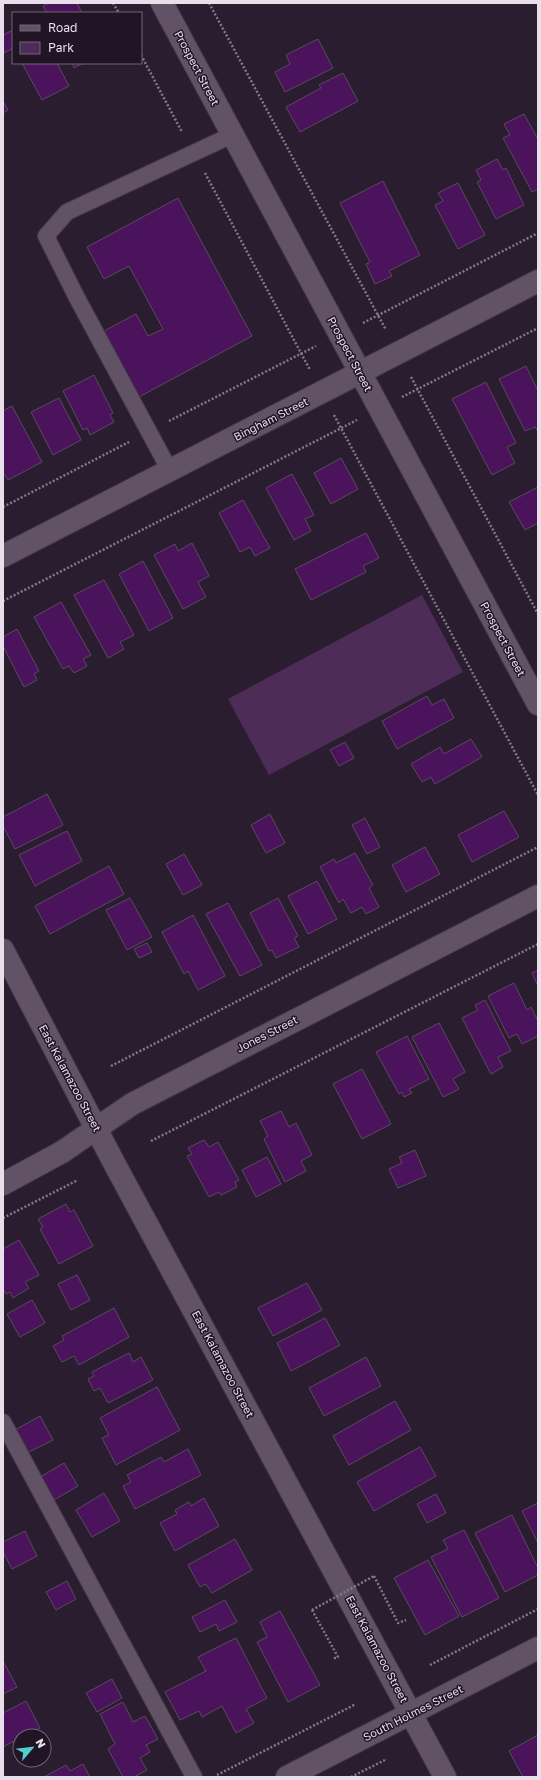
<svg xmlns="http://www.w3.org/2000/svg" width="541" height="1780" font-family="'Golos Text',sans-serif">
  <rect width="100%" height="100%" fill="#2a1d2f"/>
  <path fill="#4d2c58" d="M422,595L463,672L269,775L228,699Z"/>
  <g fill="#4c135d" stroke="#594a5e">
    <path d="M49,3H77L82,13H47L43,6Z"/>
    <path d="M13,30V48L4,53L3,35Z"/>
    <path d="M318,39L333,68L285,92L275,72L290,64L286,55Z"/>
    <path d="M22,63H57L69,86L42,100Z"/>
    <path d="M72,63H83L74,68Z"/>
    <path d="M343,73L358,101L300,132L286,107L321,88L319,85Z"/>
    <path d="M3,101L8,110L3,113Z"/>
    <path d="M524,114L538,139V189L532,192L503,138L510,135L504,124Z"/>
    <path d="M497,159L503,170L506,168L524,205L496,219L477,182L481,180L476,170Z"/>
    <path d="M383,181L420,255L389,271L392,276L375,284L366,264L370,262L340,203Z"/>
    <path d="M458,183L485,235L458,249L435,205L443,201L438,193Z"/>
    <path d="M178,198L252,336L139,397L104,331L136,314L148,336L163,329L129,266L104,279L87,247Z"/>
    <path d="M526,366L538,391V432L535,427L525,431L499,379Z"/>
    <path d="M94,375L113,413L110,415L114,422L90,435L87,428L83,430L63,391Z"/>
    <path d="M486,382L516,443L507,447L515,463L492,475L452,399Z"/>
    <path d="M59,398L81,440L53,455L31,412Z"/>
    <path d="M12,406L42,462L8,480L3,472V411Z"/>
    <path d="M341,458L358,489L331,504L314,473Z"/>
    <path d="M292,474L314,515L305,519L311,531L294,540L266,488Z"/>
    <path d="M538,487V523L525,530L509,502Z"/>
    <path d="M243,500L270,548L255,556L250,547L240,552L219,513Z"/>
    <path d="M366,533L379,558L363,566L366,572L311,600L295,569Z"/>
    <path d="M192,543L209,576L198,582L206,597L183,609L154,555L175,544L178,551Z"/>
    <path d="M143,561L173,618L149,631L119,574Z"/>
    <path d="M104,580L134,635L120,642L124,649L108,658L74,595Z"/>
    <path d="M61,602L91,655L83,659L87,666L74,673L69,666L63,669L34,617Z"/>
    <path d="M17,629L39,671L34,674L37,680L24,687L3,646V637Z"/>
    <path d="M427,696L432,705L444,699L454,718L397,749L382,721Z"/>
    <path d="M471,739L482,757L435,784L431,777L422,782L411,764L440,747L444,754Z"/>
    <path d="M345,742L354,758L339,766L330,750Z"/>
    <path d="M47,794L63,825L15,849L3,826V817Z"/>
    <path d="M504,811L519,837L472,862L458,835Z"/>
    <path d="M270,814L285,843L266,853L251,825Z"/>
    <path d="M365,818L380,847L367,854L352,825Z"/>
    <path d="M67,831L82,861L35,886L19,855Z"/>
    <path d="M425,847L440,874L406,892L392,865Z"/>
    <path d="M355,853L373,885L369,888L379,907L366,914L362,907L351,913L343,899L339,903L320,867L334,859L336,863Z"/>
    <path d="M184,854L202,885L183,895L166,864Z"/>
    <path d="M109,866L124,894L50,934L35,906Z"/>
    <path d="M317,881L337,919L308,934L288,896Z"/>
    <path d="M130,898L152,937L127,950L106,910Z"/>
    <path d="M278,898L298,936L294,938L299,947L276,958L272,950L269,951L250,913Z"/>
    <path d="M228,903L262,965L240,976L206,914Z"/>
    <path d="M193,915L225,976L198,990L188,971L184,974L162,932Z"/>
    <path d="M147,943L152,952L139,958L134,949Z"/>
    <path d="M538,970V986L532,973Z"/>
    <path d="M514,983L527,1010L531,1007L538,1021V1036L522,1044L517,1034L509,1038L488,996Z"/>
    <path d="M485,1000L511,1051L498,1057L503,1067L491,1074L462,1018L478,1010L475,1005Z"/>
    <path d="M439,1023L465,1072L453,1079L459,1089L443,1097L412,1037Z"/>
    <path d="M407,1036L429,1079L409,1089L412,1093L404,1097L402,1092L399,1094L376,1052Z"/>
    <path d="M362,1069L391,1124L362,1139L333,1084Z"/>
    <path d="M281,1111L289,1127L296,1123L312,1155L301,1161L306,1171L285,1182L264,1139L268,1136L260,1121Z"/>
    <path d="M204,1140L209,1147L218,1142L239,1180L235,1182L237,1187L221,1195L219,1192L209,1197L187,1156L192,1154L188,1148Z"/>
    <path d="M415,1150L426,1176L398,1188L389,1169L402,1163L399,1157Z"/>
    <path d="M267,1157L281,1184L256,1197L242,1170Z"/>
    <path d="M66,1204L70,1212L74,1210L93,1246L59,1264L40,1229L43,1227L38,1219Z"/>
    <path d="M19,1240L39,1275L25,1282L29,1288L13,1298L10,1292L6,1294L3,1289V1249Z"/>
    <path d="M77,1275L90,1300L71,1310L58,1284Z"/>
    <path d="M307,1283L322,1310L273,1336L258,1308Z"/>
    <path d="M32,1300L45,1323L20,1337L7,1314Z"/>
    <path d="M114,1308L129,1337L79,1365L74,1356L62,1362L53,1346L64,1340L62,1336Z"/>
    <path d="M325,1318L340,1345L291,1371L277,1343Z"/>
    <path d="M129,1353L133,1362L141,1357L153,1380L108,1403L100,1388L94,1391L88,1379L94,1376L92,1372Z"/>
    <path d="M366,1357L381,1386L324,1416L309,1388Z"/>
    <path d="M157,1387L180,1430L116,1465L102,1438L109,1435L100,1418Z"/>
    <path d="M395,1401L411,1430L349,1465L333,1436Z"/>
    <path d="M40,1416L53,1440L27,1453L15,1430Z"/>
    <path d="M420,1447L436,1476L374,1511L357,1482Z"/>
    <path d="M188,1449L201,1475L135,1509L123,1486L131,1482L127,1475L161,1457L164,1462Z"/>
    <path d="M64,1463L78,1486L54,1500L40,1477Z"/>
    <path d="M104,1493L120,1521L92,1537L76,1510Z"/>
    <path d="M436,1494L446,1513L427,1523L417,1504Z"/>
    <path d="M204,1498L219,1526L175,1551L160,1523L177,1514L175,1510L189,1502L191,1506Z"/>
    <path d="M538,1503V1543L522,1511Z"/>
    <path d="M512,1515L538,1568V1575L505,1592L475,1533Z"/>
    <path d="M464,1530L499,1598L462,1617L431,1557L448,1549L443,1540Z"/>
    <path d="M25,1531L37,1556L12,1569L3,1552V1542Z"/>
    <path d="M235,1539L252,1570L212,1593L206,1584L200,1587L188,1565Z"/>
    <path d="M428,1560L459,1616L425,1635L394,1578Z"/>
    <path d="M67,1581L76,1599L56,1610L46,1592Z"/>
    <path d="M225,1600L237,1622L219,1631L216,1624L200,1632L192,1617Z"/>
    <path d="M280,1611L320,1685L288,1702L257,1642L267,1637L260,1622Z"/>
    <path d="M236,1638L267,1698L246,1709L254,1723L236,1733L222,1706L202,1717L199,1711L180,1720L165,1692L206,1671L198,1657Z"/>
    <path d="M3,1661L17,1687L3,1694Z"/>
    <path d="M112,1679L122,1698L97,1712L86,1693Z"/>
    <path d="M26,1701L40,1728L25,1736H20V1738L3,1747V1713Z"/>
    <path d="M123,1702L133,1722L145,1716L158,1739L146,1745L150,1752L140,1758L147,1770L134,1777H123L108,1749L115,1744L100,1714Z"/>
    <path d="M538,1735V1777H523L509,1751Z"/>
    <path d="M83,1764L90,1777H44L66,1765L70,1771Z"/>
  </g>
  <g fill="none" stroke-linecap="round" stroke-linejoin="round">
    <defs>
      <g id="service">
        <path d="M170,471L76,296L46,236L67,212L232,135"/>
        <path d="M3,1422L194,1777"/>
      </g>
      <g id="minor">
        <path d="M162,3L538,704"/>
        <path d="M3,556L538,281"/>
        <path d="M3,1184L62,1152L132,1104L538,896"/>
        <path d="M287,1777L538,1648"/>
      </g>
      <path id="tertiary" d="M3,950L113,1161L445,1777"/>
    </defs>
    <use href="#service" stroke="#413745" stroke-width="18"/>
    <use href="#minor" stroke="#413745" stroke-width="24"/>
    <use href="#tertiary" stroke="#413745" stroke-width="24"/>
    <g stroke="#847988" stroke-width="2.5" stroke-dasharray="2 2" stroke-linecap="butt">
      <path d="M113,3L119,13"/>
      <path d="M209,3L386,330"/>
      <path d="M141,55L182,132"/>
      <path d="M205,173L310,370"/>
      <path d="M363,323L538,233"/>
      <path d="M411,377L538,614"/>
      <path d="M402,397L538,328"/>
      <path d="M334,415L538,795"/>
      <path d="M169,421L316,346"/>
      <path d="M3,507L129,442"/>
      <path d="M3,601L357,420"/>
      <path d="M111,1066L538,847"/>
      <path d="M151,1141L538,944"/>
      <path d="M3,1218L78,1180"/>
      <path d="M374,1576L398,1623L406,1620"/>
      <path d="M312,1610L338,1657L332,1659"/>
      <path d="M430,1665L538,1609"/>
      <path d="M217,1775L356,1704"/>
      <path d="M351,1777L387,1759"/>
    </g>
    <use href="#service" stroke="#615266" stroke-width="16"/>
    <use href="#minor" stroke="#615266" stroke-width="22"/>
    <use href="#tertiary" stroke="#615266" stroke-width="22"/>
    <path stroke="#847988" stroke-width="2.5" stroke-dasharray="2 2" stroke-linecap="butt" d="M312,1610L374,1576"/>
  </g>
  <g text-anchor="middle" stroke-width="3" stroke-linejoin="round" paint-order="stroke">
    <g font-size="11" fill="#e8dfeb" stroke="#201425">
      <text transform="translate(197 68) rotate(62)" y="4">Prospect Street</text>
      <text transform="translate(350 354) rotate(62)" y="4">Prospect Street</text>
      <text transform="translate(271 419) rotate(-27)" y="4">Bingham Street</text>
      <text transform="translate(503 639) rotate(62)" y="4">Prospect Street</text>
      <text transform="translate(267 1034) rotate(-27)" y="4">Jones Street</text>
      <text transform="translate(70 1078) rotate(62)" y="4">East Kalamazoo Street</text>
      <text transform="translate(223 1364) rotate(62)" y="4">East Kalamazoo Street</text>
      <text transform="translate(377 1649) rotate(62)" y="4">East Kalamazoo Street</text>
      <text transform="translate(413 1713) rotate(-27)" y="4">South Holmes Street</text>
    </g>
  </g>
  <rect width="541" height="1780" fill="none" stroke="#e8dfeb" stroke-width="8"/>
  <rect x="12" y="12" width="130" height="52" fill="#201425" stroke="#706574"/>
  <rect x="20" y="25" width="20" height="6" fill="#615266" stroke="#706574"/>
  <text x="48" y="32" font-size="12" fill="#e8dfeb">Road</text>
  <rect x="20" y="42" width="20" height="12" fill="#4d2c58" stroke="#706574"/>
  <text x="48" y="52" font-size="12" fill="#e8dfeb">Park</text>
  <g transform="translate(32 1748) rotate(62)"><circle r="19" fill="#201425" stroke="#706574"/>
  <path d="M0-3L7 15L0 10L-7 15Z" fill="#52cdcf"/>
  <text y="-6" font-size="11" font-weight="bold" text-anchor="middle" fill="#e8dfeb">N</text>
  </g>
</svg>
